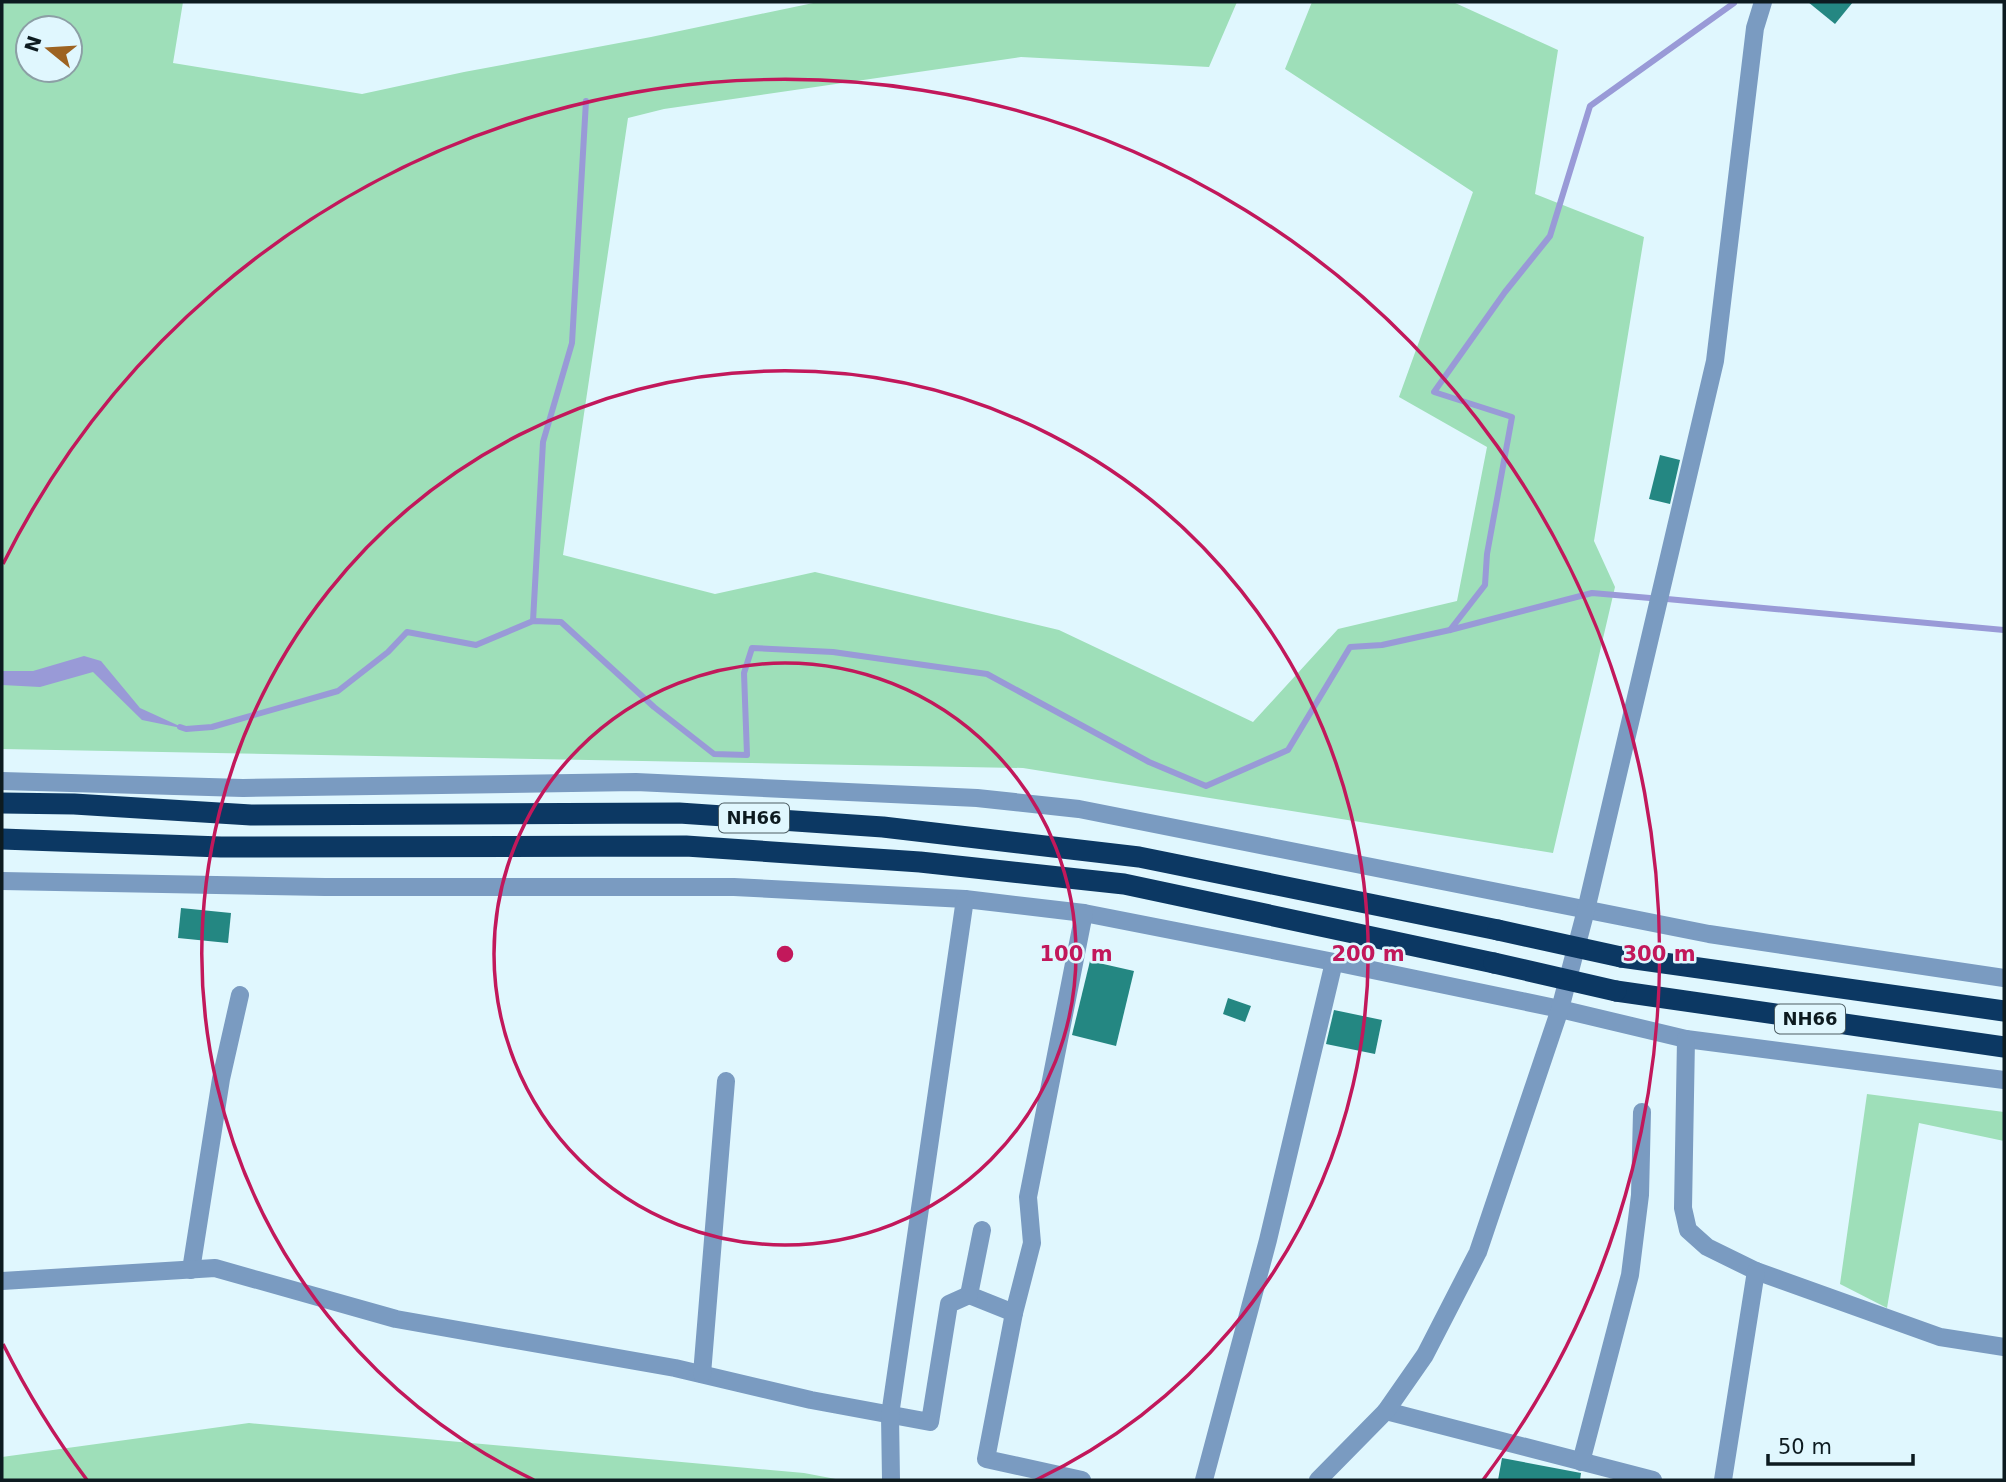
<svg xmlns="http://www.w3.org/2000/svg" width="2006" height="1482" font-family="'DejaVu Sans',sans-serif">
  <rect width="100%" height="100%" fill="#e0f7fe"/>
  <g fill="#9edfb9" fill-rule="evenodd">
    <path d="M2,2H183L173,63L362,94L464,72L651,37L818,2H1237L1209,67L1021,57L664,109L628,118L563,555L715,594L815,572L1059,630L1253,722L1338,629L1457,601L1487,447L1399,397L1473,192L1285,69L1312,2H1453L1558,50L1535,194L1644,237L1594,541L1615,587L1553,853L1023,768L2,749ZM28,28H70V70H28Z"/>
    <path d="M1867,1094L2004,1112V1141L1919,1123L1887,1308L1840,1284Z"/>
    <path d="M249,1423L804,1473L841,1480H2V1457Z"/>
  </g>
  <path fill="#999ad7" d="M84,656L101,661L140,708L186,729L142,720L93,672L40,687L2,685V671H33Z"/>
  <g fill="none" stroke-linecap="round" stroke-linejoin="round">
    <g stroke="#999ad7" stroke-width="6">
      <path d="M1667,599L2004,630"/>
      <path d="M533,621L543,442L572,343L586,101"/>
      <path d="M1450,630L1485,585L1487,554L1512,417L1434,392L1505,292L1550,236L1590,106L1734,3"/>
      <path d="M180,727L186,729L212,727L338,691L388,652L407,632L476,645L533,621L561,622L654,707L714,754L747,755L744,673L752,648L833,652L987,674L1149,762L1206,786L1288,750L1350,647L1382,645L1450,630L1592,593L1650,598"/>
    </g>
  </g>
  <g fill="#248782">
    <path d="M1808,2H1853L1835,24Z"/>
    <path d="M1660,455L1680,460L1670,504L1649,499Z"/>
    <path d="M181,908L231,913L228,943L178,938Z"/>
    <path d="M1090,961L1134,971L1116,1046L1072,1035Z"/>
    <path d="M1228,998L1251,1006L1245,1022L1223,1014Z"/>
    <path d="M1334,1010L1382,1020L1375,1054L1326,1044Z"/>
    <path d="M1502,1458L1581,1473L1580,1480H1498Z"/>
  </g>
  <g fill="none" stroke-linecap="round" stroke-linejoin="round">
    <g stroke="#7a9bc1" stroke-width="18">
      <path d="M2,781L243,788L636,782L977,798L1079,809L1709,934L2004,978"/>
      <path d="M2,881L325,887H734L965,899L1084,913L1334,962L1560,1009L1686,1039L2004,1080"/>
      <path d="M1686,1039L1683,1208L1688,1230L1707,1247L1756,1271L1940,1337L2004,1347"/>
      <path d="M982,1230L969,1295L1014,1313"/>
      <path d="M191,1270L221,1079L240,995"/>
      <path d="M2,1281L215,1268L396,1319L675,1368L811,1400L930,1422L949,1304L969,1295"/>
      <path d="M702,1374L726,1081"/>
      <path d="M1386,1411L1653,1480"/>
      <path d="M1581,1462L1630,1275L1640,1195L1642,1112"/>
      <path d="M891,1480L890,1415L965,899"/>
      <path d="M1082,1480L986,1459L1014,1313L1032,1243L1028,1197L1084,913"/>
      <path d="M1204,1480L1268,1240L1334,962"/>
      <path d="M1318,1480L1386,1411L1425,1355L1478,1252L1560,1009L1586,910L1715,361L1755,28L1763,2"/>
      <path d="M1723,1480L1756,1271"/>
    </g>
    <g stroke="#0c3863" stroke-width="21">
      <path d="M2,803L74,804L251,815L679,813L883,827L1139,857L1498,930"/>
      <path d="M2,839L221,847L686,846L920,862L1124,884L1494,963"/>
      <path d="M1621,957L2004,1011"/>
      <path d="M1616,991L2004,1047"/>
    </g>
    <g stroke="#0c3863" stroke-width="21">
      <path d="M1498,930L1621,957"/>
      <path d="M1494,963L1616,991"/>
    </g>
  </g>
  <g fill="none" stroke="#c2185b" stroke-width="3.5">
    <circle cx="785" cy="954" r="291"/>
    <path d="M534 1480A583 583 0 1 1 1036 1480"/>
    <path d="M87 1480A874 874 0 0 1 3 1344M3 564A874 874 0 1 1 1483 1480"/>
  </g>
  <g text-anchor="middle" stroke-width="5" stroke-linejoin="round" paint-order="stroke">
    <g fill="#e0f7fe" stroke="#4c5d63" stroke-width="2">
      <rect x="719" y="803.5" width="70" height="29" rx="5"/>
      <rect x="1775" y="1004.5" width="70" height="29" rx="5"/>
    </g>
    <g font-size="18" font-weight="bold" fill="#0d1b20">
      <text x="754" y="824">NH66</text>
      <text x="1810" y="1025">NH66</text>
    </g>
  </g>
  <circle cx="785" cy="954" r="10" fill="#c2185b" stroke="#e0f7fe" stroke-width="3.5"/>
  <g font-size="21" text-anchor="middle" font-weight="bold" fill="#c2185b" stroke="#e0f7fe" stroke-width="5" stroke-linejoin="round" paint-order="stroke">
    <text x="1076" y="961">100 m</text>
    <text x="1368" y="961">200 m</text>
    <text x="1659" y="961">300 m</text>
  </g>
  <rect width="2006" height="1482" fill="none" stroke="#0d1b20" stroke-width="7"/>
  <g transform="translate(49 49) rotate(288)"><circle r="33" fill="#e0f7fe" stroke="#8c9fa5" stroke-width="2"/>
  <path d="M0-5L12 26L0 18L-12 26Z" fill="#9d6321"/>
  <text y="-10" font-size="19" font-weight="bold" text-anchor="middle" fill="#0d1b20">N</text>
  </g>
  <path d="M1768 1454v10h145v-10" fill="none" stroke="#0d1b20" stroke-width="3.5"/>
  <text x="1778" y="1454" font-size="21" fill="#0d1b20" stroke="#e0f7fe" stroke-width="5" paint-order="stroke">50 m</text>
</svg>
